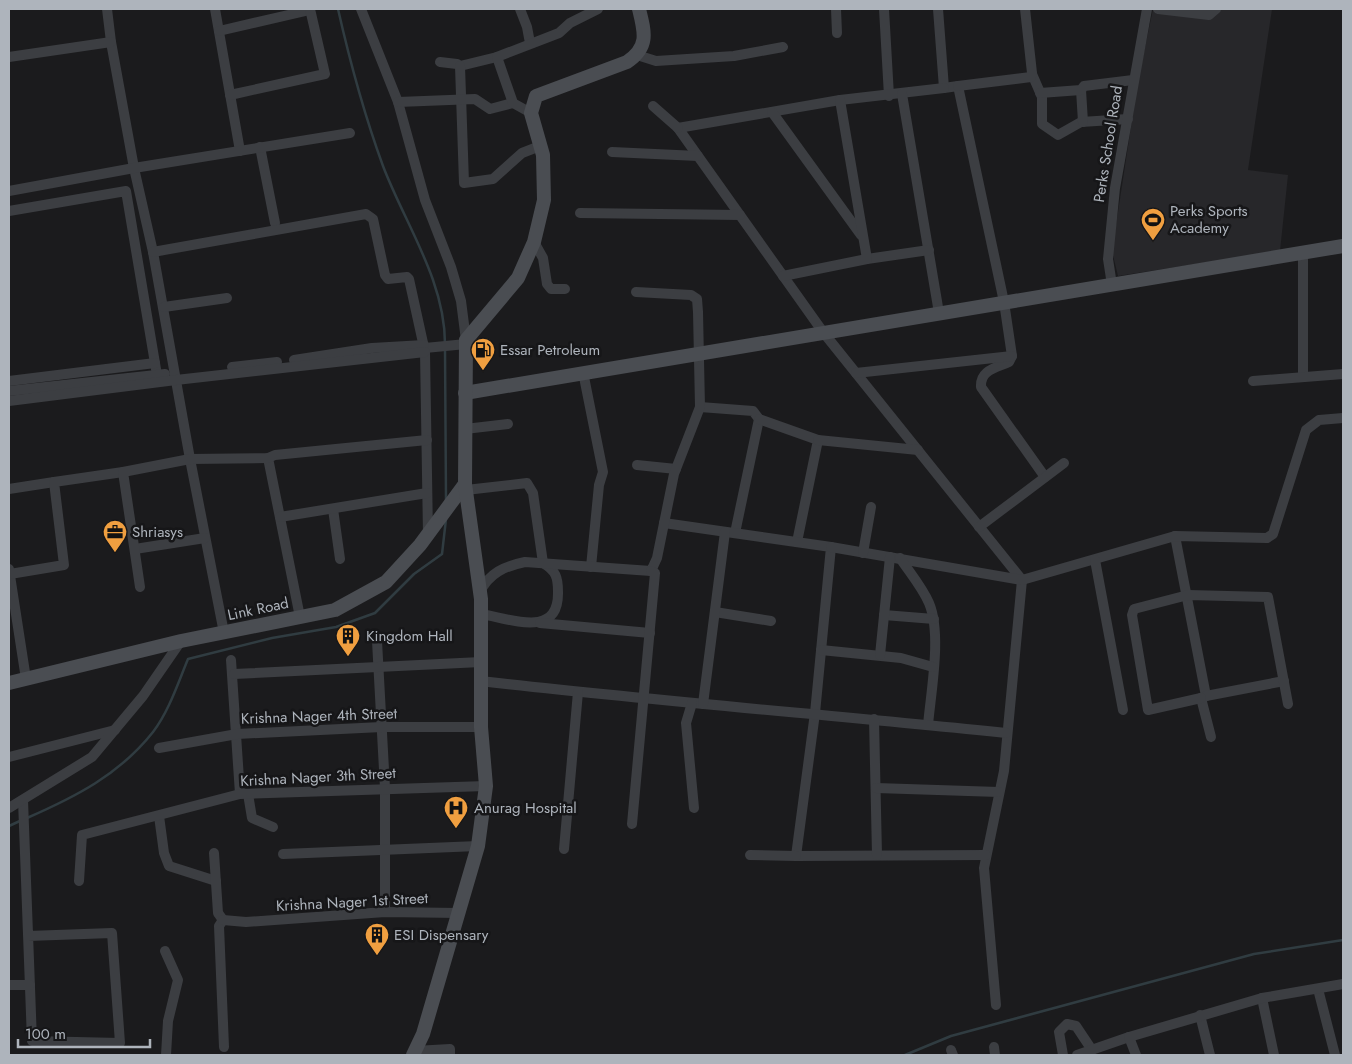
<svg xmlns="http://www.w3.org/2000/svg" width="1352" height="1064" font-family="Jost,sans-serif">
  <rect width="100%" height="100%" fill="#1b1b1d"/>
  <path fill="#27272a" d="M1153,9H1272L1248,170L1288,175L1280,251L1118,276L1112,251L1138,81Z"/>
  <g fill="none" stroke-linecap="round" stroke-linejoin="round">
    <g stroke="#303c41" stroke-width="2.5">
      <path d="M338,9C350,62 364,114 383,166C405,224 445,280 445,344"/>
      <path d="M445,349L446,501"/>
      <path d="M27,818C75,797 119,775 153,732C169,711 178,683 188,659L272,638L336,627L375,613L414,574L442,554L446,519"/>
      <path d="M9,826L22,820"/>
      <path d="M905,1055L951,1036L1254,954L1343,940"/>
    </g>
    <g stroke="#3c3e42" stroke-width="10">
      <path d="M107,9L111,42L134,168L153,252L190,459L224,633"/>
      <path d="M215,9L240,151"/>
      <path d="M361,9L398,102L425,200L451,267L461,301L466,340"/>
      <path d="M520,9L527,27L530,43"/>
      <path d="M836,9L837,33"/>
      <path d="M884,9L889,96"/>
      <path d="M938,9L944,88L958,86L1004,302L1012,356L1009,362C996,368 980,370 981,387L1045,477"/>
      <path d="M1158,9L1209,15L1216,9"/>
      <path d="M219,31L310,10"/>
      <path d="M637,55L656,61L734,56L783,47"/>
      <path d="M9,57L111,42"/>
      <path d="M440,62L457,64L460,66L497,57"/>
      <path d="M460,66L464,183L493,179L522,153L540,146"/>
      <path d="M1032,74L1042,97V124L1058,135L1081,122L1128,119"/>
      <path d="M958,86L1031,77L1032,73L1025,9"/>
      <path d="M944,88L840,100L678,128L823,332L1022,580L1004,771L984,868L996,1005"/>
      <path d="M1081,90L1083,122"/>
      <path d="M1040,93L1081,90L1084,86L1133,80"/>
      <path d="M902,94L939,313"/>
      <path d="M230,95L325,74L310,9"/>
      <path d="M398,102L475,99L490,109L513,103"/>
      <path d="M653,106L678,128"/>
      <path d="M772,112L861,235"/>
      <path d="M531,113L513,103L497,57L559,33L570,23L598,9"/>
      <path d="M260,147L275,223"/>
      <path d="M612,152L698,156"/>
      <path d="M9,191L134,168L350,133"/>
      <path d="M9,211L126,191L157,375"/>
      <path d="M580,213L740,215"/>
      <path d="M534,242L543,258L547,284L551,289H565"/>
      <path d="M153,252L366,214L373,219L385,275L388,279L407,277L409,279L425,352L428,535"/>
      <path d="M1303,254V377"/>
      <path d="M867,259L929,250"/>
      <path d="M783,276L867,259L840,100"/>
      <path d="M1112,285L1108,259L1115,188L1147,9"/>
      <path d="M164,307L227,298"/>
      <path d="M425,348L466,344"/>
      <path d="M294,360L372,348L424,345"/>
      <path d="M232,367L277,362"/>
      <path d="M583,372L603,472L599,485L591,567"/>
      <path d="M856,373L1012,356"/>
      <path d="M9,381L155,363"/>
      <path d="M1253,381L1343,374"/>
      <path d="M9,391L165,374"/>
      <path d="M9,401L176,380L425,352"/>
      <path d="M700,407L753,411L759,419L735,533"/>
      <path d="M759,419L818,440L797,542"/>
      <path d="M465,429L508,424"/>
      <path d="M818,440L918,450"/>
      <path d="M268,458L300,617"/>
      <path d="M637,465L676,469"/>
      <path d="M9,489L54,482"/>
      <path d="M466,490L527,483L533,493L543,563C556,571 558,577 558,592C559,640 508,618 481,614"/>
      <path d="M333,509L340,559"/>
      <path d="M280,517L427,493"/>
      <path d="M664,523L831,547L815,713L796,856L986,855"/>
      <path d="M979,527L1064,463"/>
      <path d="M1175,536L1206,696L1201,698L1211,737"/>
      <path d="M831,547L1022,580L1175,536L1267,538L1273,534L1306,430L1319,420L1343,418"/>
      <path d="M135,549L205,538"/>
      <path d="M863,553L871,507"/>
      <path d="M900,558C910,573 922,587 929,603C942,634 931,691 928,725"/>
      <path d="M1095,560L1123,710"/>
      <path d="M9,569L26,679"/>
      <path d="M10,574L64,565L54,482L123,472"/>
      <path d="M140,587L123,472L190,459L268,458L275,455L427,440"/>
      <path d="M480,592C489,573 505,566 525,562L651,571L657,558L674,474L700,407L698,312L697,299L691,295L636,292"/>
      <path d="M715,612L771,621"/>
      <path d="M884,615L934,619"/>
      <path d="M540,623L650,633"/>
      <path d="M377,641L385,788V912"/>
      <path d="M821,650L901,658L933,667"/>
      <path d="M880,655L890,557"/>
      <path d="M231,660L240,794"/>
      <path d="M234,674L481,662"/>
      <path d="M480,681C655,701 831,715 1006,733"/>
      <path d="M1206,696L1284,681"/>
      <path d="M1201,698L1148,710L1132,615L1134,609L1188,595L1268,597L1288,704"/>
      <path d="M692,703L686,723L694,808"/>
      <path d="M703,704L725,532"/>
      <path d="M874,719L877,855"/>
      <path d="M159,748L237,734L382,727H481"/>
      <path d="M9,757L115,730"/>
      <path d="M876,788L999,792"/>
      <path d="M248,794L252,818L273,827"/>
      <path d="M23,800L32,1041L120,1043L112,933L28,936"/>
      <path d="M9,808L92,757L143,696L181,641"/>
      <path d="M159,816L164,853L169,866L216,881"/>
      <path d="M632,824L655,573L651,571"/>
      <path d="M564,849L578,692"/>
      <path d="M214,853L218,913L223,920L219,926L224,1047"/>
      <path d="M283,854L478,846"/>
      <path d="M750,855L796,856"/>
      <path d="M79,881L82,835L240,794L486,786"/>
      <path d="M223,920L246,922L385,912L459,913"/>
      <path d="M165,951L178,980L168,1021L166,1055"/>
      <path d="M9,985H30"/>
      <path d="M1318,989L1335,1055"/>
      <path d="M1262,998L1274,1055"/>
      <path d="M1200,1015L1210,1055"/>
      <path d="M994,1047L995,1055"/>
      <path d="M951,1050L953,1055"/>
      <path d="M415,1051L450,1049V1055"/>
      <path d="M1063,1055L1059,1032L1067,1024L1076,1026L1092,1050"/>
      <path d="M1077,1055L1129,1037"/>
      <path d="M1136,1055L1129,1037L1262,998L1343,984"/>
    </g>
    <g stroke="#4a4d52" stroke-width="14">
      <path d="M465,393L1343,246"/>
      <path d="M9,683L181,641L335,610L386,582L420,545L465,484"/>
      <path d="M413,1055L423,1034L478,846L486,786L481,727V599L465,484L466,340L518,278L534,242L544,200L543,155L531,113L536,96L627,62C649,47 645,33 639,9"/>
    </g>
  </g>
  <defs>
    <symbol id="stadium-pin" viewBox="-11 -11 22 30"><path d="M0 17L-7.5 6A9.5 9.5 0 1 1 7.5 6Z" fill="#f09f40" stroke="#161618"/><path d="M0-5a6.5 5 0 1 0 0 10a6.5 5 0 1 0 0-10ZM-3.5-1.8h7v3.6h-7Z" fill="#111"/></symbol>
    <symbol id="fuel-pin" viewBox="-11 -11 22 30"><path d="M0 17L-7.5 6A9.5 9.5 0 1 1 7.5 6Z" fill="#f09f40" stroke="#161618"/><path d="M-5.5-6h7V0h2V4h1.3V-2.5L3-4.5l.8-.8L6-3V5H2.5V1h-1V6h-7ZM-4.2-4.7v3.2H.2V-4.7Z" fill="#111"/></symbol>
    <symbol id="office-pin" viewBox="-11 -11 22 30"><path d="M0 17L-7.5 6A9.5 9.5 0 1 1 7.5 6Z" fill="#f09f40" stroke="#161618"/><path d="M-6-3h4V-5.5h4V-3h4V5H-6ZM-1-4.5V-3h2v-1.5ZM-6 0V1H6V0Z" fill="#111"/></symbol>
    <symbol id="building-pin" viewBox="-11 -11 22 30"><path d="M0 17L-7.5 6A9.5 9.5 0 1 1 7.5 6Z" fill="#f09f40" stroke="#161618"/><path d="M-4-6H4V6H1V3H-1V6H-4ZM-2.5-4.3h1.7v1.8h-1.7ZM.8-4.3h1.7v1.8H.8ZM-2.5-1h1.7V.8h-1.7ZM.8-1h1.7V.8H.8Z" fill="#111"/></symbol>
    <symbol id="hospital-pin" viewBox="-11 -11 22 30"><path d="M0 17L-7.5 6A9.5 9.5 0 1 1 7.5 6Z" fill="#f09f40" stroke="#161618"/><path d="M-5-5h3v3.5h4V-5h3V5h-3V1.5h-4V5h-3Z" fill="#111"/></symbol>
  </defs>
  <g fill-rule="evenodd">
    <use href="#stadium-pin" x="1139" y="206" width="28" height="38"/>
    <use href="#fuel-pin" x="469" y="336" width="28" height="38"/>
    <use href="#office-pin" x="101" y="518" width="28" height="38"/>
    <use href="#building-pin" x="334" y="622" width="28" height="38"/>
    <use href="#hospital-pin" x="442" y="794" width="28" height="38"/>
    <use href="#building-pin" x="363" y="921" width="28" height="38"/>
  </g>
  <g text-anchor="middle" stroke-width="5" stroke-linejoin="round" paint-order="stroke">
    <g font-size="15" fill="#aeb4bc" stroke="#161618">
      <text transform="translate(1108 144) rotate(-81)" y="5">Perks School Road</text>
      <text transform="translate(258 609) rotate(-12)" y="5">Link Road</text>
      <text transform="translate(319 716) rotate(-2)" y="5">Krishna Nager 4th Street</text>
      <text transform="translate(318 777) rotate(-3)" y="5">Krishna Nager 3th Street</text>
      <text transform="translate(352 902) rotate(-3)" y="5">Krishna Nager 1st Street</text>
    </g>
    <g font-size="15" fill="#aeb4bc" stroke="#161618" text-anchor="start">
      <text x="1170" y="216">Perks Sports<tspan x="1170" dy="17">Academy</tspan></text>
      <text x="500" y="355">Essar Petroleum</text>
      <text x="132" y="537">Shriasys</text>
      <text x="366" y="641">Kingdom Hall</text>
      <text x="474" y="813">Anurag Hospital</text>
      <text x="394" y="940">ESI Dispensary</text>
    </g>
  </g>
  <rect width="1352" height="1064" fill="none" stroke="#aeb4bc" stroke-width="20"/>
  <path d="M18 1039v8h132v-8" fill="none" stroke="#aeb4bc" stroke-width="2.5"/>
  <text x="25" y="1039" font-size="15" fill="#aeb4bc" stroke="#161618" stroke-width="4" paint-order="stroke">100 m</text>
</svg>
